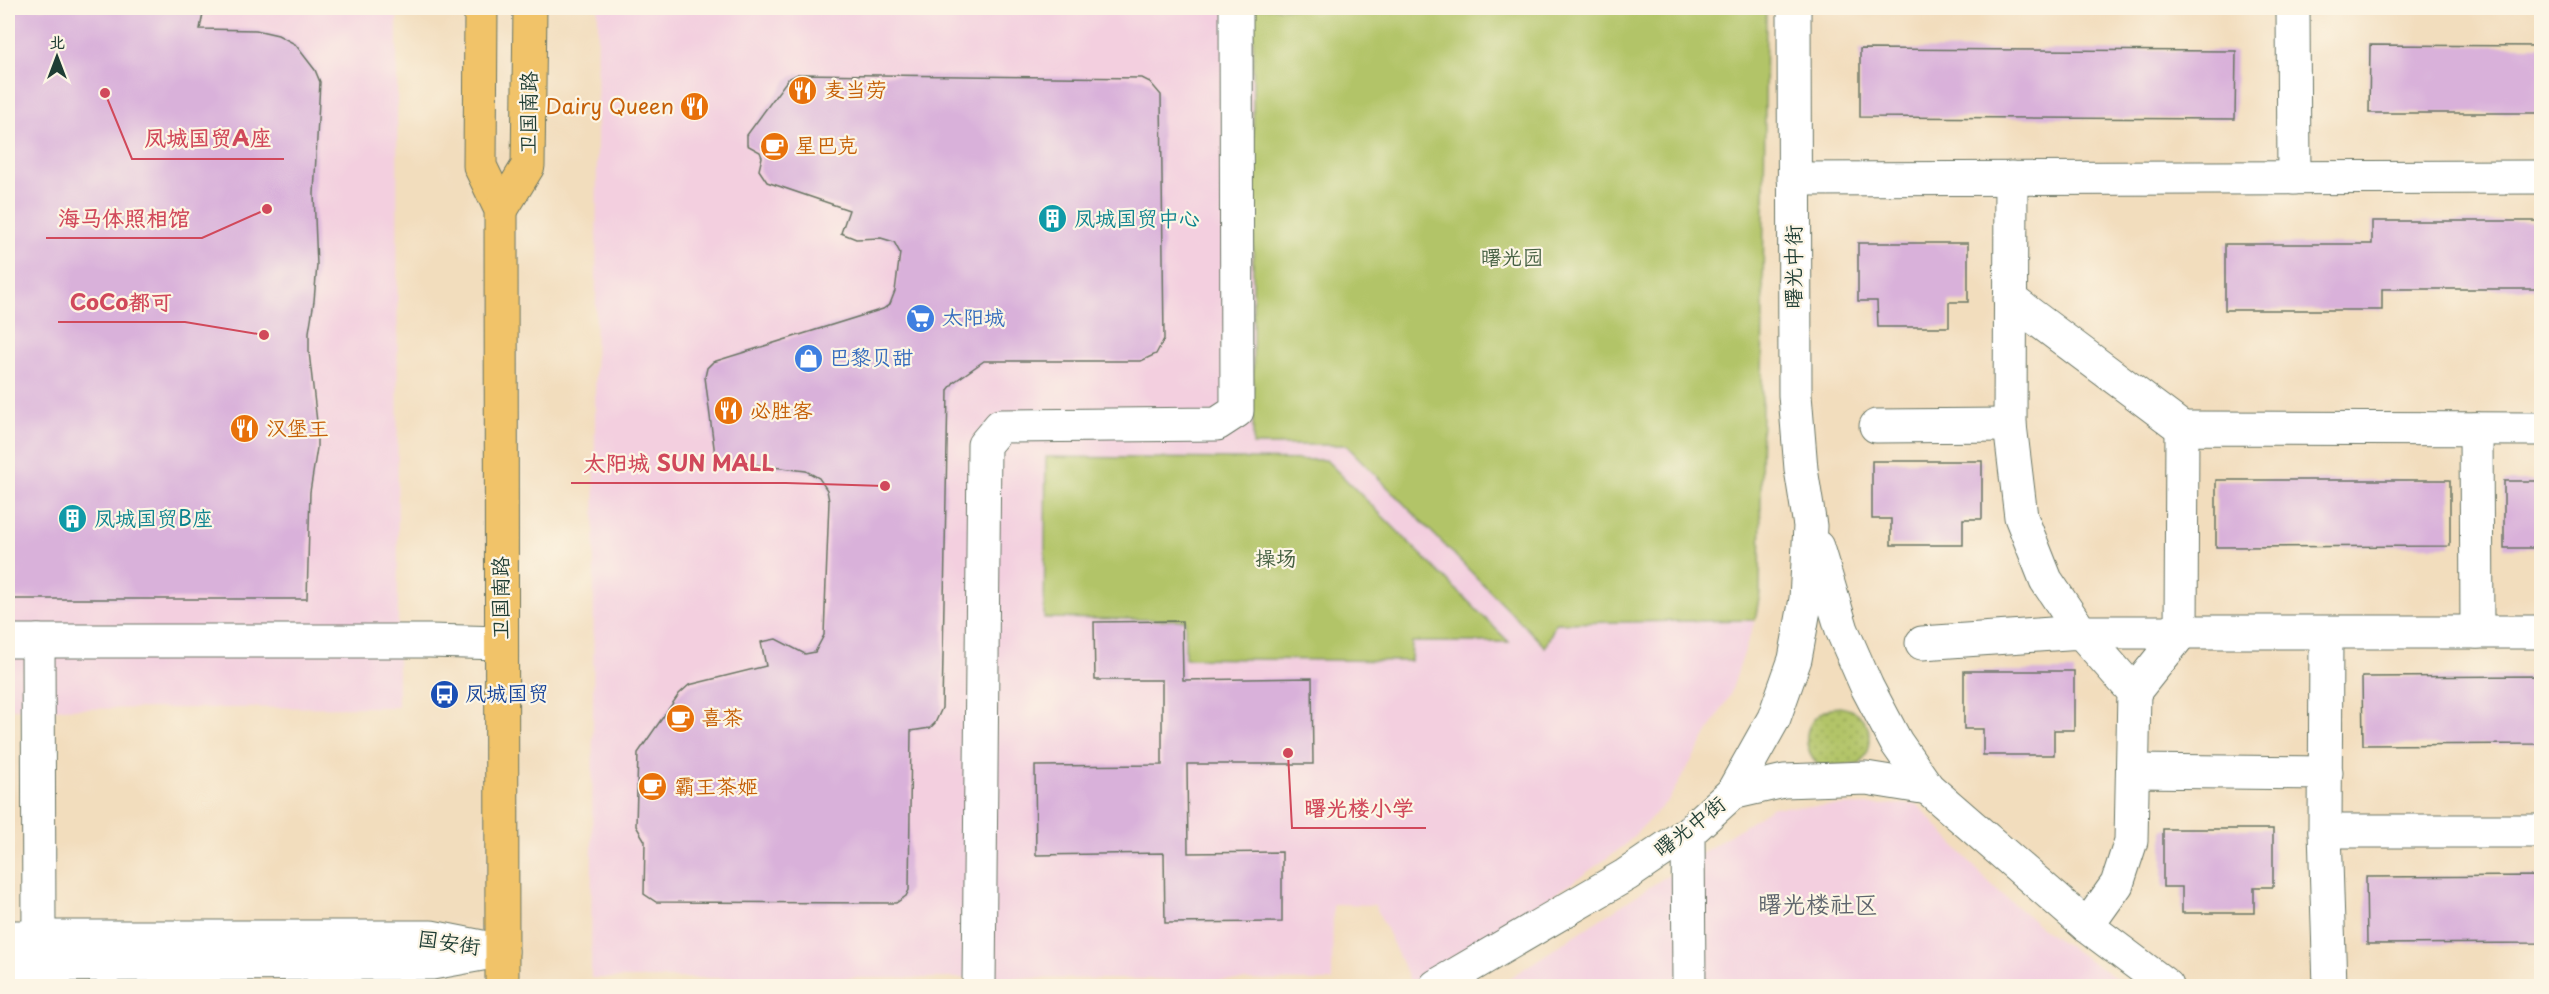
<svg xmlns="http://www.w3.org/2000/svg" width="2549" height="994" font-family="'Playpen Sans','LXGW WenKai TC',sans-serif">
  <defs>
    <pattern id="grass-dots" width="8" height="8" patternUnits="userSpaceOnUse" patternTransform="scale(1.5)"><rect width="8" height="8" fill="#b2c467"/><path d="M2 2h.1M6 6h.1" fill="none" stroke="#90a056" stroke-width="1.8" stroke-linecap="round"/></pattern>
  </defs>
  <rect width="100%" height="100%" fill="#fcf5e5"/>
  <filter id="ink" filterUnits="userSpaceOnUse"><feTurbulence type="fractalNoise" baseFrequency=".0167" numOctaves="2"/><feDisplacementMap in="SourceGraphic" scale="12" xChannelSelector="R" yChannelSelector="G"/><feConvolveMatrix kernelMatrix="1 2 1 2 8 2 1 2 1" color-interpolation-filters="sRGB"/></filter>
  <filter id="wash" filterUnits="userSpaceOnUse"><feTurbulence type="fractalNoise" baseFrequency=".008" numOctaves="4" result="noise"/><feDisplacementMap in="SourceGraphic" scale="24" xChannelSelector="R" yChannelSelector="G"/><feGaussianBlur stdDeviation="1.35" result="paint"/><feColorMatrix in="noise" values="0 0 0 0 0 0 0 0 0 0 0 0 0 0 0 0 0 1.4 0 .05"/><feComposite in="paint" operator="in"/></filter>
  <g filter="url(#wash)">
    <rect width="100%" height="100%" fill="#f2ddbd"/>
    <g fill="#f3cfdf">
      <path d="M8,8H397L398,707L8,709Z"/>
      <path d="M598,8H1253V445H1346L1544,647L1556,623L1755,620L1730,695L1669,799L1624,846L1573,882L1411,983L1375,905L1333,904L1332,981L1001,978H591Z"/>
      <path d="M1917,804L1990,884L2048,933L2128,986H1497L1773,807Z"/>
    </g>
    <path fill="url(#grass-dots)" stroke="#68804e" stroke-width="1.5" d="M1835,707C1867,707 1881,740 1860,764L1820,766C1797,745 1805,714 1835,707Z"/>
    <g fill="#b2c467" stroke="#68804e" stroke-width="1.5">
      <path d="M1253,8H1766L1760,593L1755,620L1556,623L1545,647L1346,445H1253Z"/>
      <path d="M1046,457L1326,460L1509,642H1412L1411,661L1185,658V620L1044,618Z"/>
    </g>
    <g id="blocks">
      <g fill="#d9b1da">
        <path d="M8,8H204L200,29L256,30L278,35L295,44L315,70L320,82L314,194L317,265L314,301L309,332V352L317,422V448L310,492L307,599H8Z"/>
        <path d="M2370,45L2542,46V113H2369Z"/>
        <path d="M1860,49L2236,51L2235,119L1860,117Z"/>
        <path d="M798,74L1142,78L1150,82L1161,95L1164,339L1156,354L1141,361H984L954,382L948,390L942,708L935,723L930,728L911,731L909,890L906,896L896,903L656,902L644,894L645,841L636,826L638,753L679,694L689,685L766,666L761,642L776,639L805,654L815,652L824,635L829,501L827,490L819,478L806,471L723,461L715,455L705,377L707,368L713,362L883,309L890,304L895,291L900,253L894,242L881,238L856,239L841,233L849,210L767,182L759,170L762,157L760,152L747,145V135L788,79Z"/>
        <path d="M2372,221H2542V289H2382V310H2225V244H2372Z"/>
        <path d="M1858,243H1968V302H1949V327H1878L1877,301H1858Z"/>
        <path d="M1872,461H1982V519H1963V545H1891V519H1872Z"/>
        <path d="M2216,480H2450V546L2216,547Z"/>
        <rect x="2504" y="481" width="38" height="67"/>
        <path d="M1182,621L1183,680L1312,678L1313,764H1187L1188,853L1282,852V922L1165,923L1164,853L1036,855L1035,766L1162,765V680H1095L1094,622Z"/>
        <path d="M1964,671H2074V730H2054V755H1983V729H1964Z"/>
        <path d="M2542,676V744L2363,745L2362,677Z"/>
        <path d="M2163,829H2273V887H2254V913H2182V887H2163Z"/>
        <path d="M2542,876V943L2367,944L2366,877Z"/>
      </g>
    </g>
  </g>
  <g filter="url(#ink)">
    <use href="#blocks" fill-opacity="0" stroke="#697564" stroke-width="1.5"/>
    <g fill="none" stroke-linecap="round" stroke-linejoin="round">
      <defs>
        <g id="minor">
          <path d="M2293,8L2294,178"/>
          <path d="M2011,178L2010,425L2021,517L2046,580L2081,632H2542"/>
          <path d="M1794,179L2542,177"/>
          <path d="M2010,299L2182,428"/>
          <path d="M1876,426L2010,425"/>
          <path d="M2476,429L2477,632"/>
          <path d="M1817,547L1842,630L1867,687L1896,742L1928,788L2087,926L2167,986"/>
          <path d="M2326,634L2325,831L2330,986"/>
          <path d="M8,641H430L501,643"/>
          <path d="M38,641L39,937"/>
          <path d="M1922,643L2081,632L2134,692L2131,841L2117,884L2087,926"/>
          <path d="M2134,692L2181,633L2182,428L2542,429"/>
          <path d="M2134,771L2326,773"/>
          <path d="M1732,793L1784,781L1866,778L1928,788"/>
          <path d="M2325,831H2542"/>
          <path d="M1688,833L1689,986"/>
          <path d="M8,937H431L502,951"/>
          <path d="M8,965L432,963L482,954"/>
          <path d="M979,986L984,445L1000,426L1217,424L1237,411L1236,8"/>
          <path d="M1436,986L1626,875L1688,833L1732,793L1774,718L1795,659L1806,599L1810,526L1801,469L1795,395L1794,8"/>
        </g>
        <g id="major">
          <path d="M481,8L480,166L501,210L502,986"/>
          <path d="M501,210L528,166L530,8"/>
        </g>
      </defs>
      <use href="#minor" stroke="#697564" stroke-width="35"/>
      <use href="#major" stroke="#697564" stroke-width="35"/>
      <use href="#minor" stroke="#fff" stroke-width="33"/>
      <use href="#major" stroke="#f1c369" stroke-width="33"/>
    </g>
  </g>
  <defs>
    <symbol id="restaurant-disc" viewBox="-11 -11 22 22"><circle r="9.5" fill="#e8710a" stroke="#fcf5e5"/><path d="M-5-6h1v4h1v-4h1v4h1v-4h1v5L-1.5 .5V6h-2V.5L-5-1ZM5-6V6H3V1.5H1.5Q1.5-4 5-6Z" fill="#fff"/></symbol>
    <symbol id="cafe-disc" viewBox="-11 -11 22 22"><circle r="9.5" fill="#e8710a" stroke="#fcf5e5"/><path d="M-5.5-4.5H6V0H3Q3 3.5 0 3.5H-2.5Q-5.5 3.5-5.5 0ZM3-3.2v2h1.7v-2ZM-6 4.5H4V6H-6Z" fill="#fff"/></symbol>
    <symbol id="building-disc" viewBox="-11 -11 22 22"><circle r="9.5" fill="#0f9aa8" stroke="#fcf5e5"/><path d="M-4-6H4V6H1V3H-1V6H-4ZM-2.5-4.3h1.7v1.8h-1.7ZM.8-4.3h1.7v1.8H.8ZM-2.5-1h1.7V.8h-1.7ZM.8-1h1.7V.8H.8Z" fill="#fff"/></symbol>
    <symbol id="supermarket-disc" viewBox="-11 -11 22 22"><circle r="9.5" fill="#3f7fe0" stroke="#fcf5e5"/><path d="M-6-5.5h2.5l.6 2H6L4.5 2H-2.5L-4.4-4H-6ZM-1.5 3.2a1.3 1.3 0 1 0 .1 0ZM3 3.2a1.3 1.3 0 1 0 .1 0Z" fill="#fff"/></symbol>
    <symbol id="shop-disc" viewBox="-11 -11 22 22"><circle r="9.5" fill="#3f7fe0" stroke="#fcf5e5"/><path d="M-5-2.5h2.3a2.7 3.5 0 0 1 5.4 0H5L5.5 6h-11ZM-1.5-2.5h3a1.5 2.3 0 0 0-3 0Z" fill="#fff"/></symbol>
    <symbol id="bus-disc" viewBox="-11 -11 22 22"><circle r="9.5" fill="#1a4fb4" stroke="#fcf5e5"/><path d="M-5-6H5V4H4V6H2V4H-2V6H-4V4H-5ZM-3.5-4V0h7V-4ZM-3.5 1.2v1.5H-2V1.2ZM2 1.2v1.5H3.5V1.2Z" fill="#fff"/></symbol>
  </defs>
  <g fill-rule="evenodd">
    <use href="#restaurant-disc" x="786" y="74" width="33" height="33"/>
    <use href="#restaurant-disc" x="678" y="90" width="33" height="33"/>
    <use href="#cafe-disc" x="758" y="130" width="33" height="33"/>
    <use href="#building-disc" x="1036" y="202" width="33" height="33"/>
    <use href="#supermarket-disc" x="904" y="302" width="33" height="33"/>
    <use href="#shop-disc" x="792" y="342" width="33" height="33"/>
    <use href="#restaurant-disc" x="712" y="394" width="33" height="33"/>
    <use href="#restaurant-disc" x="228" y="412" width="33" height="33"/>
    <use href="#building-disc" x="56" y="502" width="33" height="33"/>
    <use href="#bus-disc" x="428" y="678" width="33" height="33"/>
    <use href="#cafe-disc" x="664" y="702" width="33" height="33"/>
    <use href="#cafe-disc" x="636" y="770" width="33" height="33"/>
  </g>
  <g text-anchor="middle" stroke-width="4.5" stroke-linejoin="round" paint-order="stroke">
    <g font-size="21" fill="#c56008" stroke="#fcf5e5" text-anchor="start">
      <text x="824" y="97">麦当劳</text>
      <text x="674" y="114" text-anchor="end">Dairy Queen</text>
      <text x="795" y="153">星巴克</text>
      <text x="750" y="418">必胜客</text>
      <text x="266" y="436">汉堡王</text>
      <text x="701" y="725">喜茶</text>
      <text x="674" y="794">霸王茶姬</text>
    </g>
    <g font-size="21" fill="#1f3d34" stroke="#fcf5e5">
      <text transform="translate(529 113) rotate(-89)" y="7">卫国南路</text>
      <text transform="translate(1794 267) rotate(-90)" y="7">曙光中街</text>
      <text transform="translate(501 598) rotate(-90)" y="7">卫国南路</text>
      <text transform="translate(1690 827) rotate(-38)" y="7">曙光中街</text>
      <text transform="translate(449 943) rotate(8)" y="7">国安街</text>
    </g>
    <g font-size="21" fill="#0d838f" stroke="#fcf5e5" text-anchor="start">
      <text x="1074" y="226">凤城国贸中心</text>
      <text x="94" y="526">凤城国贸B座</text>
    </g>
    <g font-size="21" fill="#445f41" stroke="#fcf5e5">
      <text x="1512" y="265">曙光园</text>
      <text x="1276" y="566">操场</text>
    </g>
    <g font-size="21" fill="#366cbe" stroke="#fcf5e5" text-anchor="start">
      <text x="942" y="325">太阳城</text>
      <text x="829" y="365">巴黎贝甜</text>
    </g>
    <g font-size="21" fill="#164399" stroke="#fcf5e5" text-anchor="start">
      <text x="465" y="701">凤城国贸</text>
    </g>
    <g font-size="24" fill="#60666e" stroke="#fcf5e5">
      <text x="1818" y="913">曙光楼社区</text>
    </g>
  </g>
  <path fill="none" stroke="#d1495b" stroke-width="2" d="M105 93L132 159H284M267 209L202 238H46M264 335L185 322H58M885 486L786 483H571M1288 753L1292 828H1426"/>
  <g fill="#d1495b" stroke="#fcf5e5" stroke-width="2">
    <circle cx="105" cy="93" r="6"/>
    <circle cx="267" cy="209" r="6"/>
    <circle cx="264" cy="335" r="6"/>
    <circle cx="885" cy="486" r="6"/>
    <circle cx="1288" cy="753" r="6"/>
  </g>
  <g font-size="22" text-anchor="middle" font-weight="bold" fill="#d1495b" stroke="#fcf5e5" stroke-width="4.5" stroke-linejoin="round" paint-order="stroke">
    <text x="208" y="146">凤城国贸A座</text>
    <text x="124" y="226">海马体照相馆</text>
    <text x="121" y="310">CoCo都可</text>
    <text x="679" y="471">太阳城 SUN MALL</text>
    <text x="1359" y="816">曙光楼小学</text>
  </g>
  <rect width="2549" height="994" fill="none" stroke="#fcf5e5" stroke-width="30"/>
  <g transform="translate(57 57)" stroke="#fcf5e5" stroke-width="4.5" paint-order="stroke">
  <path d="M0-4.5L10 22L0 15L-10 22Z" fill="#1f3d34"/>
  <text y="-9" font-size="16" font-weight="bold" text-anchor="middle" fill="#1f3d34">北</text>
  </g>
</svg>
